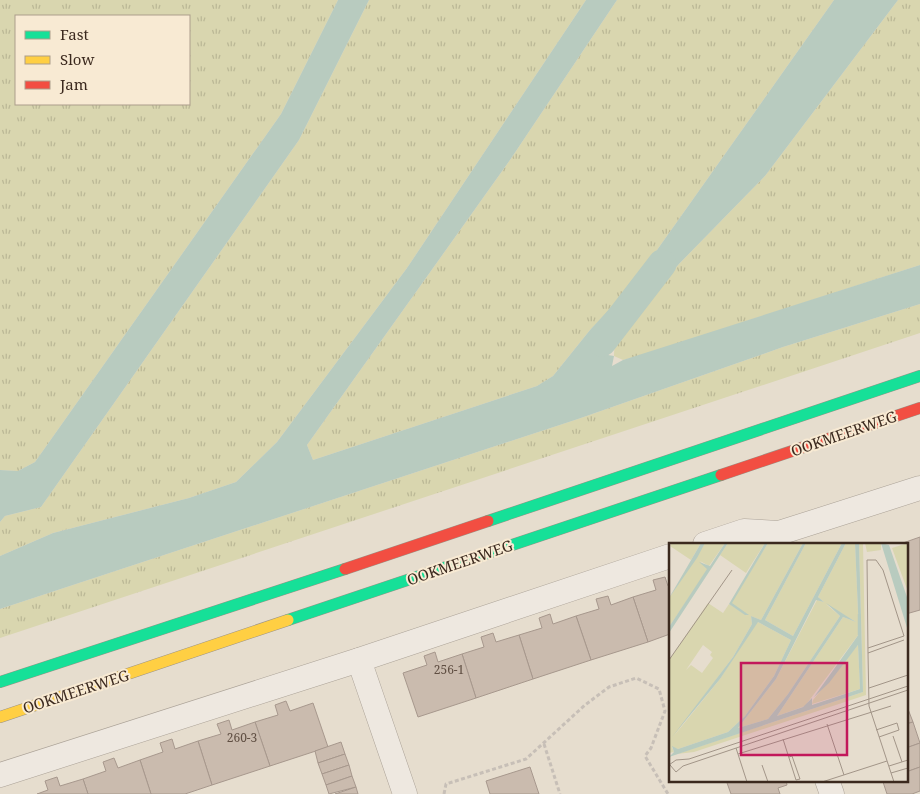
<svg xmlns="http://www.w3.org/2000/svg" width="920" height="794" font-family="'Noto Serif',serif">
  <defs>
    <pattern id="grass-tufts" width="24" height="20" patternUnits="userSpaceOnUse" patternTransform="scale(1.25)"><rect width="24" height="20" fill="#d9d6af"/><path d="M3 7l-1-3M5 7V3M7 7l1-3M15 17l-1-3M17 17v-4M19 17l1-3" fill="none" stroke="#bbb896"/></pattern>
  </defs>
  <rect width="100%" height="100%" fill="#e6ddce"/>
  <g fill="url(#grass-tufts)" fill-rule="evenodd">
    <path d="M0,0H338L281,114L35,462L18,471L0,470ZM16,16H189V104H16Z"/>
    <path d="M369,0H586L407,268L277,442L236,482L189,498L53,533L0,556V522L5,516L41,507L299,140Z"/>
    <path d="M617,0H834L628,291L590,330L553,376L537,386L313,460L307,445L510,160Z"/>
    <path d="M898,0H920V265L639,356L623,360L614,356C614,333 626,304 650,297L679,264L765,176Z"/>
    <path d="M920,304V333L0,638V609L578,419L783,347Z"/>
  </g>
  <g fill="#b8cbbf">
    <path d="M338,0H369L299,140L41,507L5,516L0,522V470L18,471L35,462L281,114Z"/>
    <path d="M586,0H617L510,160L307,445L313,460L537,386L553,376L590,330L613,305L629,313L623,318L608,355L614,356L612,366L623,360L920,265V304L783,347L578,419L0,609V556L53,533L189,498L236,482L277,442L407,268Z"/>
    <path d="M834,0H898L765,176L679,264L650,297L643,299L628,291Z"/>
  </g>
  <g fill="none" stroke-linecap="round" stroke-linejoin="round">
    <path stroke="#b8cbbf" stroke-width="29" d="M602,342L662,264"/>
  </g>
  <g fill="#cabbae" stroke="#a7988d">
    <path d="M920,537V610L906,614V544H900Z"/>
    <path d="M665,577L668,586L670,585V634L648,642L633,597L656,590L653,580Z"/>
    <path d="M608,596L611,605L633,597L648,642L591,660L576,616L599,609L596,599Z"/>
    <path d="M550,614L553,624L576,616L591,660L533,679L519,635L542,628L539,618Z"/>
    <path d="M493,633L496,642L519,635L533,679L476,698L462,654L484,647L481,637Z"/>
    <path d="M435,652L438,662L462,654L476,698L418,717L403,673L427,665L424,656Z"/>
    <path d="M286,701L290,711L313,703L328,747L270,766L255,722L278,715L275,705Z"/>
    <path d="M906,704L913,722L906,724Z"/>
    <path d="M229,720L232,730L255,722L270,766L212,785L198,741L221,734L217,724Z"/>
    <path d="M913,722L920,743L906,748V724Z"/>
    <path d="M172,739L175,749L198,741L212,785L185,794H151L140,760L163,752L160,743Z"/>
    <path d="M341,742L345,754L318,763L315,751Z"/>
    <path d="M920,743V767L906,772V748Z"/>
    <path d="M345,754L349,765L322,774L318,763Z"/>
    <path d="M114,758L118,768L140,760L151,794H88L83,779L106,771L103,762Z"/>
    <path d="M349,765L352,776L326,785L322,774Z"/>
    <path d="M530,767L539,794H490L486,781Z"/>
    <path d="M920,767V791L912,794H887L883,782L906,780V772Z"/>
    <path d="M352,776L356,787L329,794L326,785Z"/>
    <path d="M57,777L60,786L83,779L88,794H37L48,790L45,781Z"/>
    <path d="M726,780H786L787,785L778,788L780,794H731Z"/>
    <path d="M356,787L358,794H335Z"/>
  </g>
  <g fill="none" stroke-linecap="round" stroke-linejoin="round">
    <defs>
      <g id="street">
        <path d="M705,544L744,531L779,533L920,488"/>
        <path d="M359,660L405,794"/>
        <path d="M0,775L359,660L670,556"/>
        <path d="M827,780L832,794"/>
      </g>
      <g id="fast">
        <path d="M488,521L920,376"/>
        <path d="M288,620L721,475"/>
        <path d="M0,682L345,569"/>
      </g>
      <path id="slow" d="M0,717L288,620"/>
      <g id="jam">
        <path d="M721,475L920,408"/>
        <path d="M345,569L488,521"/>
      </g>
    </defs>
    <use href="#street" stroke="#aba297" stroke-width="25"/>
    <use href="#fast" stroke="#9b9286" stroke-width="12"/>
    <use href="#slow" stroke="#9b9286" stroke-width="12"/>
    <use href="#jam" stroke="#9b9286" stroke-width="12"/>
    <g stroke="#c7bfb7" stroke-width="3" stroke-dasharray="4 2.5" stroke-linecap="butt">
      <path d="M544,744L560,794"/>
      <path d="M444,794L446,784L526,759L585,705L609,687L636,678L659,689L665,711L651,748L645,756L668,794"/>
    </g>
    <use href="#street" stroke="#eee8e0" stroke-width="24"/>
    <use href="#fast" stroke="#16e098" stroke-width="11"/>
    <use href="#slow" stroke="#ffcf43" stroke-width="11"/>
    <use href="#jam" stroke="#f24e42" stroke-width="11"/>
  </g>
  <g text-anchor="middle" stroke-width="4" stroke-linejoin="round" paint-order="stroke">
    <g font-size="12" fill="#5f4e42">
      <text x="449" y="674">256-1</text>
      <text x="242" y="742">260-3</text>
    </g>
    <g font-size="15" fill="#3b291e" stroke="#f8ead3">
      <text transform="translate(844 434) rotate(-19)" y="5">OOKMEERWEG</text>
      <text transform="translate(460 563) rotate(-19)" y="5">OOKMEERWEG</text>
      <text transform="translate(76 692) rotate(-18)" y="5">OOKMEERWEG</text>
    </g>
  </g>
  <g transform="translate(669 543)">
    <rect width="239" height="239" fill="#e6ddce"/>
    <path d="M3,0H32L22,17L1,3ZM36,0H56L40,23L31,18L39,26L0,84V55ZM59,0H96L77,30L51,12ZM99,0H134L92,77L82,73L83,81L64,114L4,194L51,136L86,80L89,79L122,97L105,133L76,173L59,189L9,206L3,204L5,209L0,210V117L39,60L54,70L60,61L79,73L62,60ZM34,102L43,109L41,112L44,115L33,130L22,122L17,127ZM137,0H173L124,93L96,77ZM177,0H186L190,91L136,163L108,173L174,74L187,79L157,61L171,73L119,151L99,176L69,185L107,136L148,57L155,59L149,54ZM190,0H194L197,152L25,209L8,211L194,149ZM196,0H212V7L198,9ZM189,102L191,146L143,161L144,157Z" fill="#d9d6af" fill-rule="evenodd"/>
    <path d="M239,0V49L223,5Z" fill="#d9d6af"/>
    <path d="M32,0H36L28,15L0,55ZM56,0H59L0,90V84L38,26L30,19L41,23ZM96,0H99L63,60L80,72H76L60,61ZM134,0H137L96,77L124,93L173,0H177L149,54L155,59L147,57L107,136L69,185L99,176L119,151L171,73L157,60L187,79L174,74L108,173L134,164L143,155V162L191,146L189,102L160,140L145,154L190,91L186,0H190L194,149L0,214L5,209L3,203L9,206L59,189L76,173L105,133L122,97L89,79L51,136L3,194L64,114L83,81L82,73L92,77ZM212,0L220,2L239,57V88Z" fill="#b8cbbf"/>
    <path fill="none" stroke="#b8cbbf" stroke-width="2.5" d="M190,71V92"/>
    <path fill="none" stroke="#a29588" stroke-width="1" d="M199,105L235,93L214,27L207,17H198L199,110L200,163L225,239M199,110L235,97M0,117L63,27M200,145L239,132M158,181L175,232M207,187L228,180L230,187L210,194M224,193L233,219M114,196L127,237L131,236L123,213L120,214M67,205L78,239M69,211L222,163M0,222L7,217L20,216L239,143M1,222L7,229L14,223M93,222L99,239M14,223L239,147M220,223L239,217M222,230L239,225M153,239L218,218"/>
    <path fill="#c2185b" fill-opacity="0.15" stroke="#c2185b" stroke-width="2.5" d="M72,120H178V212H72Z"/>
    <rect width="239" height="239" fill="none" stroke="#3b291e" stroke-width="2.5"/>
  </g>
  <rect x="15" y="15" width="175" height="90" fill="#f8ead3" stroke="#ac9d8b"/>
  <rect x="25" y="31" width="25" height="8" fill="#16e098" stroke="#ac9d8b"/>
  <text x="60" y="40" font-size="15" fill="#3b291e">Fast</text>
  <rect x="25" y="56" width="25" height="8" fill="#ffcf43" stroke="#ac9d8b"/>
  <text x="60" y="65" font-size="15" fill="#3b291e">Slow</text>
  <rect x="25" y="81" width="25" height="8" fill="#f24e42" stroke="#ac9d8b"/>
  <text x="60" y="90" font-size="15" fill="#3b291e">Jam</text>
</svg>
